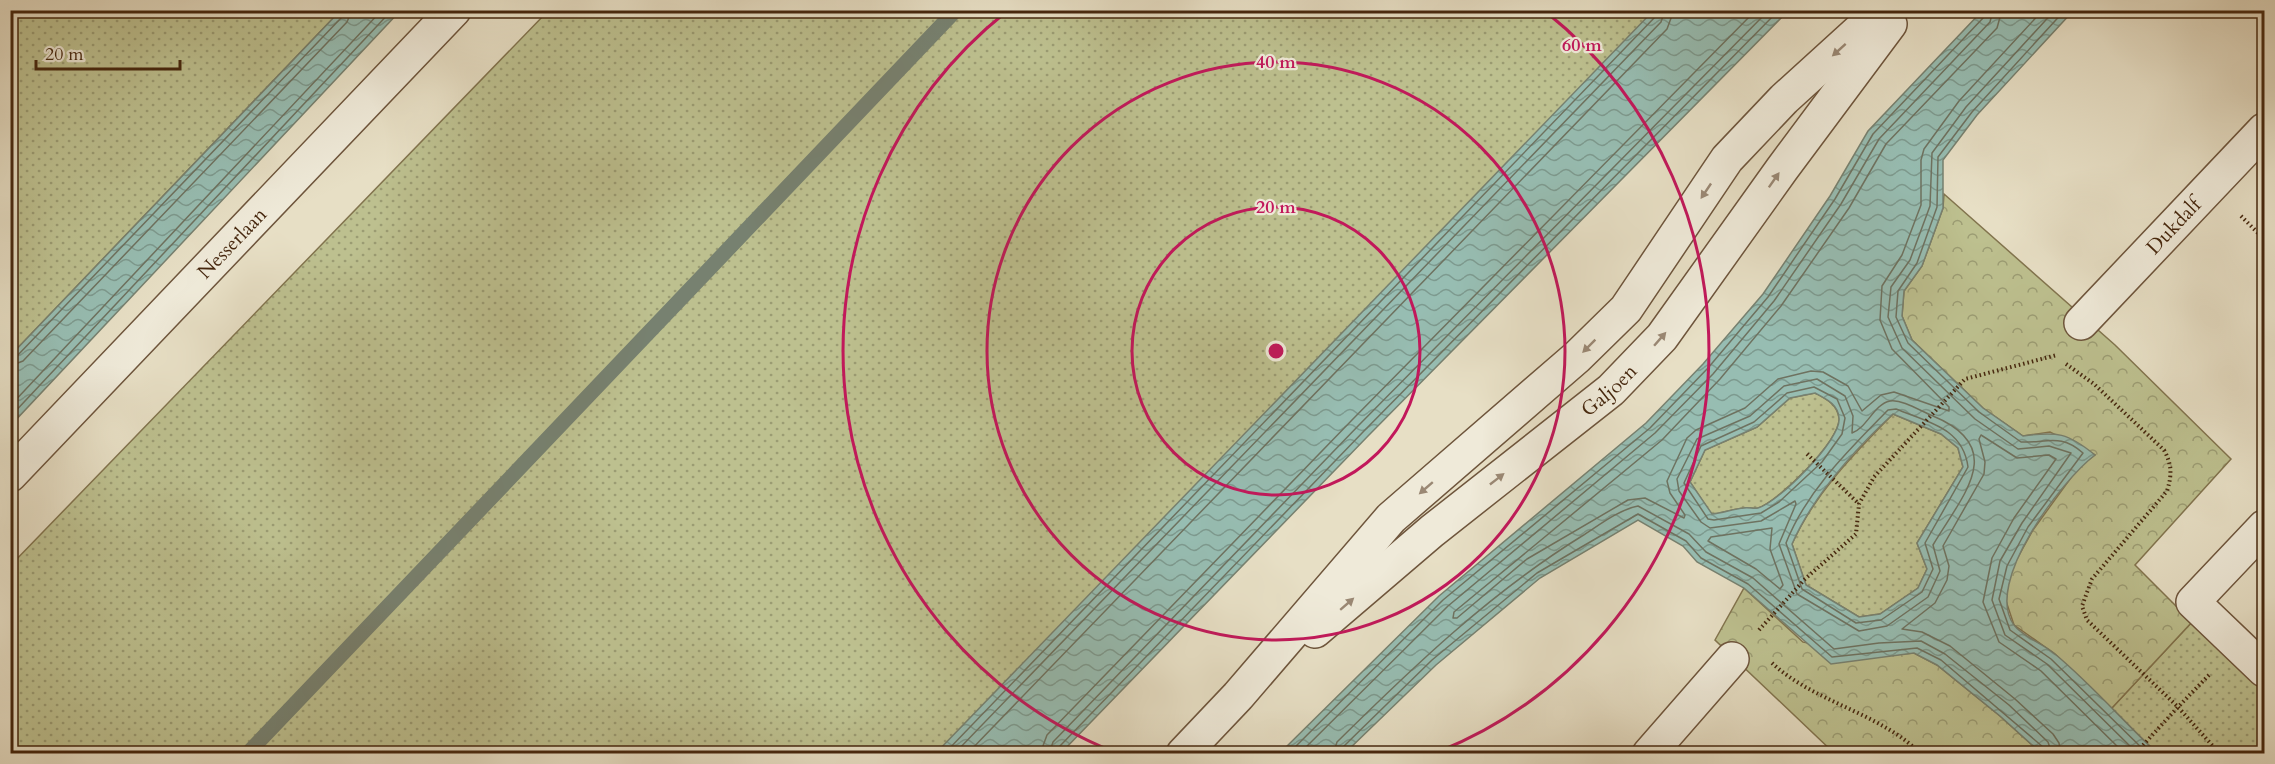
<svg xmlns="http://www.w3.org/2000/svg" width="2275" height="764" font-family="Cardo,serif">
  <defs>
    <pattern id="green-dots" width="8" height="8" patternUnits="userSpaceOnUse" patternTransform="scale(1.5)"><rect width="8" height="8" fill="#bdc08f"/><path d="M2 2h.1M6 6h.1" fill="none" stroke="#9b9c73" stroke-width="1.8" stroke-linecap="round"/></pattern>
    <pattern id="forest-crowns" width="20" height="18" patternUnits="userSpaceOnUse" patternTransform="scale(1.5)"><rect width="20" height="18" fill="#bdc08f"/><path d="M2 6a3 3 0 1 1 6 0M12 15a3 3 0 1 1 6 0" fill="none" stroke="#9b9c73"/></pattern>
    <pattern id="water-waves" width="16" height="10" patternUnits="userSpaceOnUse" patternTransform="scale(1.5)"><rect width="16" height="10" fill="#97bdb2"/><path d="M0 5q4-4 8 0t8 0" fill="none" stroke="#7d9a8f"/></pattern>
  </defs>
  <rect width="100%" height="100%" fill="#e7dfc5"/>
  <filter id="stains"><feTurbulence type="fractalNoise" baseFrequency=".00333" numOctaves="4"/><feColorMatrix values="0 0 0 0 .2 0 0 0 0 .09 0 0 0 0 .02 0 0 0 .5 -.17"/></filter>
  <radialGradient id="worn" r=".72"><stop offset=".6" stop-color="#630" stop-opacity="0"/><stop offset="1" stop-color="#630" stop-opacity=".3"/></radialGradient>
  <g fill="url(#green-dots)" stroke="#82744e" stroke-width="1.5">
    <path d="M11,11H340L11,355Z"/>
    <path d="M548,11H1654L943,753H11L10,566Z"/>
    <path d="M1815,393C1826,399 1837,404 1839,418C1842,439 1778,502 1758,508C1754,509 1748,507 1744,508C1734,509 1723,512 1712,515L1690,482L1705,450L1757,427L1790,398Z"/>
    <path d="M1893,414L1941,434L1958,448L1963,467L1917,543L1927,569L1918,588L1880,614L1859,617L1806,585L1792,544C1815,493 1854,454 1893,414Z"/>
    <path d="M2192,622L2264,692V753H2157L2111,709Z"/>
  </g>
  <g fill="url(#forest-crowns)" stroke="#82744e" stroke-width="1.5">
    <path d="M1944,194L2115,345L2231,459L2135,565L2192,622L2111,709L2055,654L2014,625L2005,598L2012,568L2033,530L2078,468L2095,455L2050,432L2023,436L1983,408L1912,340L1902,316L1904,291L1922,266L1943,208Z"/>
    <path d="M1744,588L1803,642L1880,656L1914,653L1937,665L2000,716L2041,753H1834L1715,640Z"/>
  </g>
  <g fill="url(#water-waves)" stroke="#778170" stroke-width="1.5" fill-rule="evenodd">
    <path d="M340,11H400L11,425V355Z"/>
    <path d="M1653,11H1788L1368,436L1061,753H936Z"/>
    <path d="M1982,11H2073L1977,115L1943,160V208L1922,266L1904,291L1902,316L1912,340L1983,408L2023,436C2057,431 2068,433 2095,455C2062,480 1983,583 2014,625C2023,637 2044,644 2055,654C2091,684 2123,721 2157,753H2041L2000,716L1937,665L1914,653L1831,664L1744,588L1697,562L1683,546L1638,520L1540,578L1436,665L1345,753H1280L1439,596L1646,423L1703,364L1763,294L1830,196L1868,131ZM1815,393C1826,399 1838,404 1839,418C1842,439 1778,503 1758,508C1754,509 1748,507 1744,508C1733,509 1723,513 1712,514L1690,482L1705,450L1757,427L1790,398ZM1893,414L1941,434L1958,448L1963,467L1917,543L1927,569L1918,588L1880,614L1859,617L1806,585L1792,544C1814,494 1853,451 1893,414Z"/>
  </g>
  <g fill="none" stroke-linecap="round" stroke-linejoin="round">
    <g stroke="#6e7260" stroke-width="1.5">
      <path d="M2002,10L1997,28L1886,144L1849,208L1781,306L1720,379L1662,440L1454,612L1453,618H1457L1527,559L1628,500L1645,498L1684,518L1685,515L1670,493L1667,481L1687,438L1696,430L1745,408L1778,379L1811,371L1823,372L1848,386L1862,411L1881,395L1894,392L1949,411V407L1892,349L1880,320L1882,286L1902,255L1921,205V160L1924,149L1959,101L2043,10"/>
      <path d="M2055,10L1966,107L1932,153L1930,206L1910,260L1891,287L1888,317L1902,348L1975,419L2018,449L2049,446L2071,453L2022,523L2000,561L1992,600L2005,635L2047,664L2138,754"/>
      <path d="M2065,10L1972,112L1938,157L1937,207L1917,263L1898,291L1896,317L1908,343L1979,412L2021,442C2047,443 2061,433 2083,453L2028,527L2007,566L1999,599L2010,630L2051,659L2148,754"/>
      <path d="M10,358L17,356L342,17L344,10"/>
      <path d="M10,366L23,361L347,22L352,10"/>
      <path d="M1817,379L1845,396L1853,416L1852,433C1867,428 1874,404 1890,401C1903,399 1922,412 1933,416C2010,448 1961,497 1933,545L1940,571L1928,597L1887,626L1859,631L1797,594L1779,544L1796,504L1795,501L1761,521L1710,528L1701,522L1679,491L1677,479L1697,439L1750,416L1784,386Z"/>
      <path d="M1814,387L1837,399L1845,418L1842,434L1822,462L1779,502L1761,513L1714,520L1708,519L1684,483L1701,446L1754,422L1787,393Z"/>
      <path d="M10,406L382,10"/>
      <path d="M1896,409C1928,422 1963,428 1968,467L1925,543L1933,569L1922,592L1881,620L1856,623L1802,589L1786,543C1807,490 1849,450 1888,410Z"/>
      <path d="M10,417L392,10"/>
      <path d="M1772,528L1770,549L1783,585L1780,589L1756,569L1708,541L1711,537Z"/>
      <path d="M944,754L1655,17L1657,10"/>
      <path d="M954,754L1661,22L1665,10"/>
      <path d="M967,754L1667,29L1674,10"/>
      <path d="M1040,754L1047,735L1352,420L1756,10"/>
      <path d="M1049,754L1053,742L1358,426L1769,10"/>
      <path d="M1057,754L1059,747L1363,432L1779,10"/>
      <path d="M1288,754L1443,600L1650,428L1708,368L1768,297L1835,199L1873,134L1984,17L1986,10"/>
      <path d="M1299,754L1448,606L1655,433L1713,374L1774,301L1841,204L1879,139L1990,22L1993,10"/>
      <path d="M1333,754L1337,742C1413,667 1490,593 1582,536C1598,526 1618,510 1638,506L1689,534L1706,552L1753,578L1834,649L1879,643L1921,641L1945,654L2009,705L2048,742L2052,754"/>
      <path d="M1341,754L1343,747L1432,660L1537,573L1638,514L1686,541L1701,558L1748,584L1832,657L1917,648L1941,660L2043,747L2044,754"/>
      <path d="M2061,754L2059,743L2053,734L2015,699L1950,646L1922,632L1902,629L1935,603L1947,580L1949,566L1943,546L1984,474L1985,462L1979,439L1981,435L2017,458L2049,455L2056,459L2014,518L1992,558L1983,602L1999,642L2041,671L2125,754"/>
    </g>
    <path stroke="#778170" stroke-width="15" d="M247,754L956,10"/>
    <defs>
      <g id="street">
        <path id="s1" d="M2081,323L2264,130"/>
        <path id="s2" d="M10,475L454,10"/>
        <path d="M2264,527L2193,602L2264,670"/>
        <path id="s3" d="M1315,631L1432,531L1611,390L1662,337L1782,169L1890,24"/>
        <path d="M1183,754L1238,696L1391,518L1577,357L1626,309L1727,159L1784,99L1882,10"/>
        <path d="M1649,754L1732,659"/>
      </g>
    </defs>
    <use href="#street" stroke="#6e553c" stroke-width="36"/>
    <g stroke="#46270e" stroke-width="4" stroke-dasharray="1.5 3" stroke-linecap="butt">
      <path d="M2241,216L2264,239"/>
      <path d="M2066,364L2094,384L2164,450C2172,465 2172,475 2167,491L2092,579L2082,606L2087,620L2178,707L2135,754"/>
      <path d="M1807,454L1859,504"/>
      <path d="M1759,630L1805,579L1856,534L1859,504L1874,477L1965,379L2057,355"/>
      <path d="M1772,663C1815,703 1879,712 1921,754"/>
      <path d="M2209,675L2178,707L2220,754"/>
    </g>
    <use href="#street" stroke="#efead9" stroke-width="33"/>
  </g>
  <defs><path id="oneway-solid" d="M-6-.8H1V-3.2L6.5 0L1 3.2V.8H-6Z" transform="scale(1.5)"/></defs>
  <g fill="#9a8874">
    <use href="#oneway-solid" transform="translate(1839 50) rotate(138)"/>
    <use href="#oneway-solid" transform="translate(1774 180) rotate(-55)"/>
    <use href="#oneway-solid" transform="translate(1706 191) rotate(124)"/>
    <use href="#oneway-solid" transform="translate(1660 339) rotate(-49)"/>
    <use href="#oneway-solid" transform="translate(1589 346) rotate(135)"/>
    <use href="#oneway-solid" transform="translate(1497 479) rotate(-38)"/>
    <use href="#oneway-solid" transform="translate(1426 488) rotate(139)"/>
    <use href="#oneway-solid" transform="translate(1347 604) rotate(-41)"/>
  </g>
  <g fill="none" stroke="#c2185b" stroke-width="3">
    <circle cx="1276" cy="351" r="144"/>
    <circle cx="1276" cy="351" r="289"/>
    <path d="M1114 752A433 433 0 0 1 1006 12M1546 12A433 433 0 0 1 1438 752"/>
  </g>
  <g text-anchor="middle" stroke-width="4.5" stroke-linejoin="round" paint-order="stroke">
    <g font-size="20" fill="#46270e" stroke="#efead9">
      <text dy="7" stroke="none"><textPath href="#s1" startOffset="134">Dukdalf</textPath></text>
      <text dy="7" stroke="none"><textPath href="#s2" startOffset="321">Nesserlaan</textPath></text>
      <text dy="7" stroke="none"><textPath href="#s3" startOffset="380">Galjoen</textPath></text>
    </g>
  </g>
  <circle cx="1276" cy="351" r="9" fill="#c2185b" stroke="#efead9" stroke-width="3"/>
  <g font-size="18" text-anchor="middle" font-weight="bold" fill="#c2185b" stroke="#efead9" stroke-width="4.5" stroke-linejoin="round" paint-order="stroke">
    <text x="1582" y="51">60 m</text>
    <text x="1276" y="68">40 m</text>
    <text x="1276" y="213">20 m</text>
  </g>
  <rect width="2275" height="764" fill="none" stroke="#e7dfc5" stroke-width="36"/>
  <rect x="12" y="12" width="2251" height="740" fill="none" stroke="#46270e" stroke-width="3"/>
  <rect x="18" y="18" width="2239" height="728" fill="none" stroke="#46270e" stroke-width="1.5"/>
  <path d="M36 60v9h144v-9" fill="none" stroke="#46270e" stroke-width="3"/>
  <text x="45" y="60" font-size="18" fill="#46270e" stroke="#efead9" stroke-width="4.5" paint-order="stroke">20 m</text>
  <rect width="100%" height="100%" filter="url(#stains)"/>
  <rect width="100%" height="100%" fill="url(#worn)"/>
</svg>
